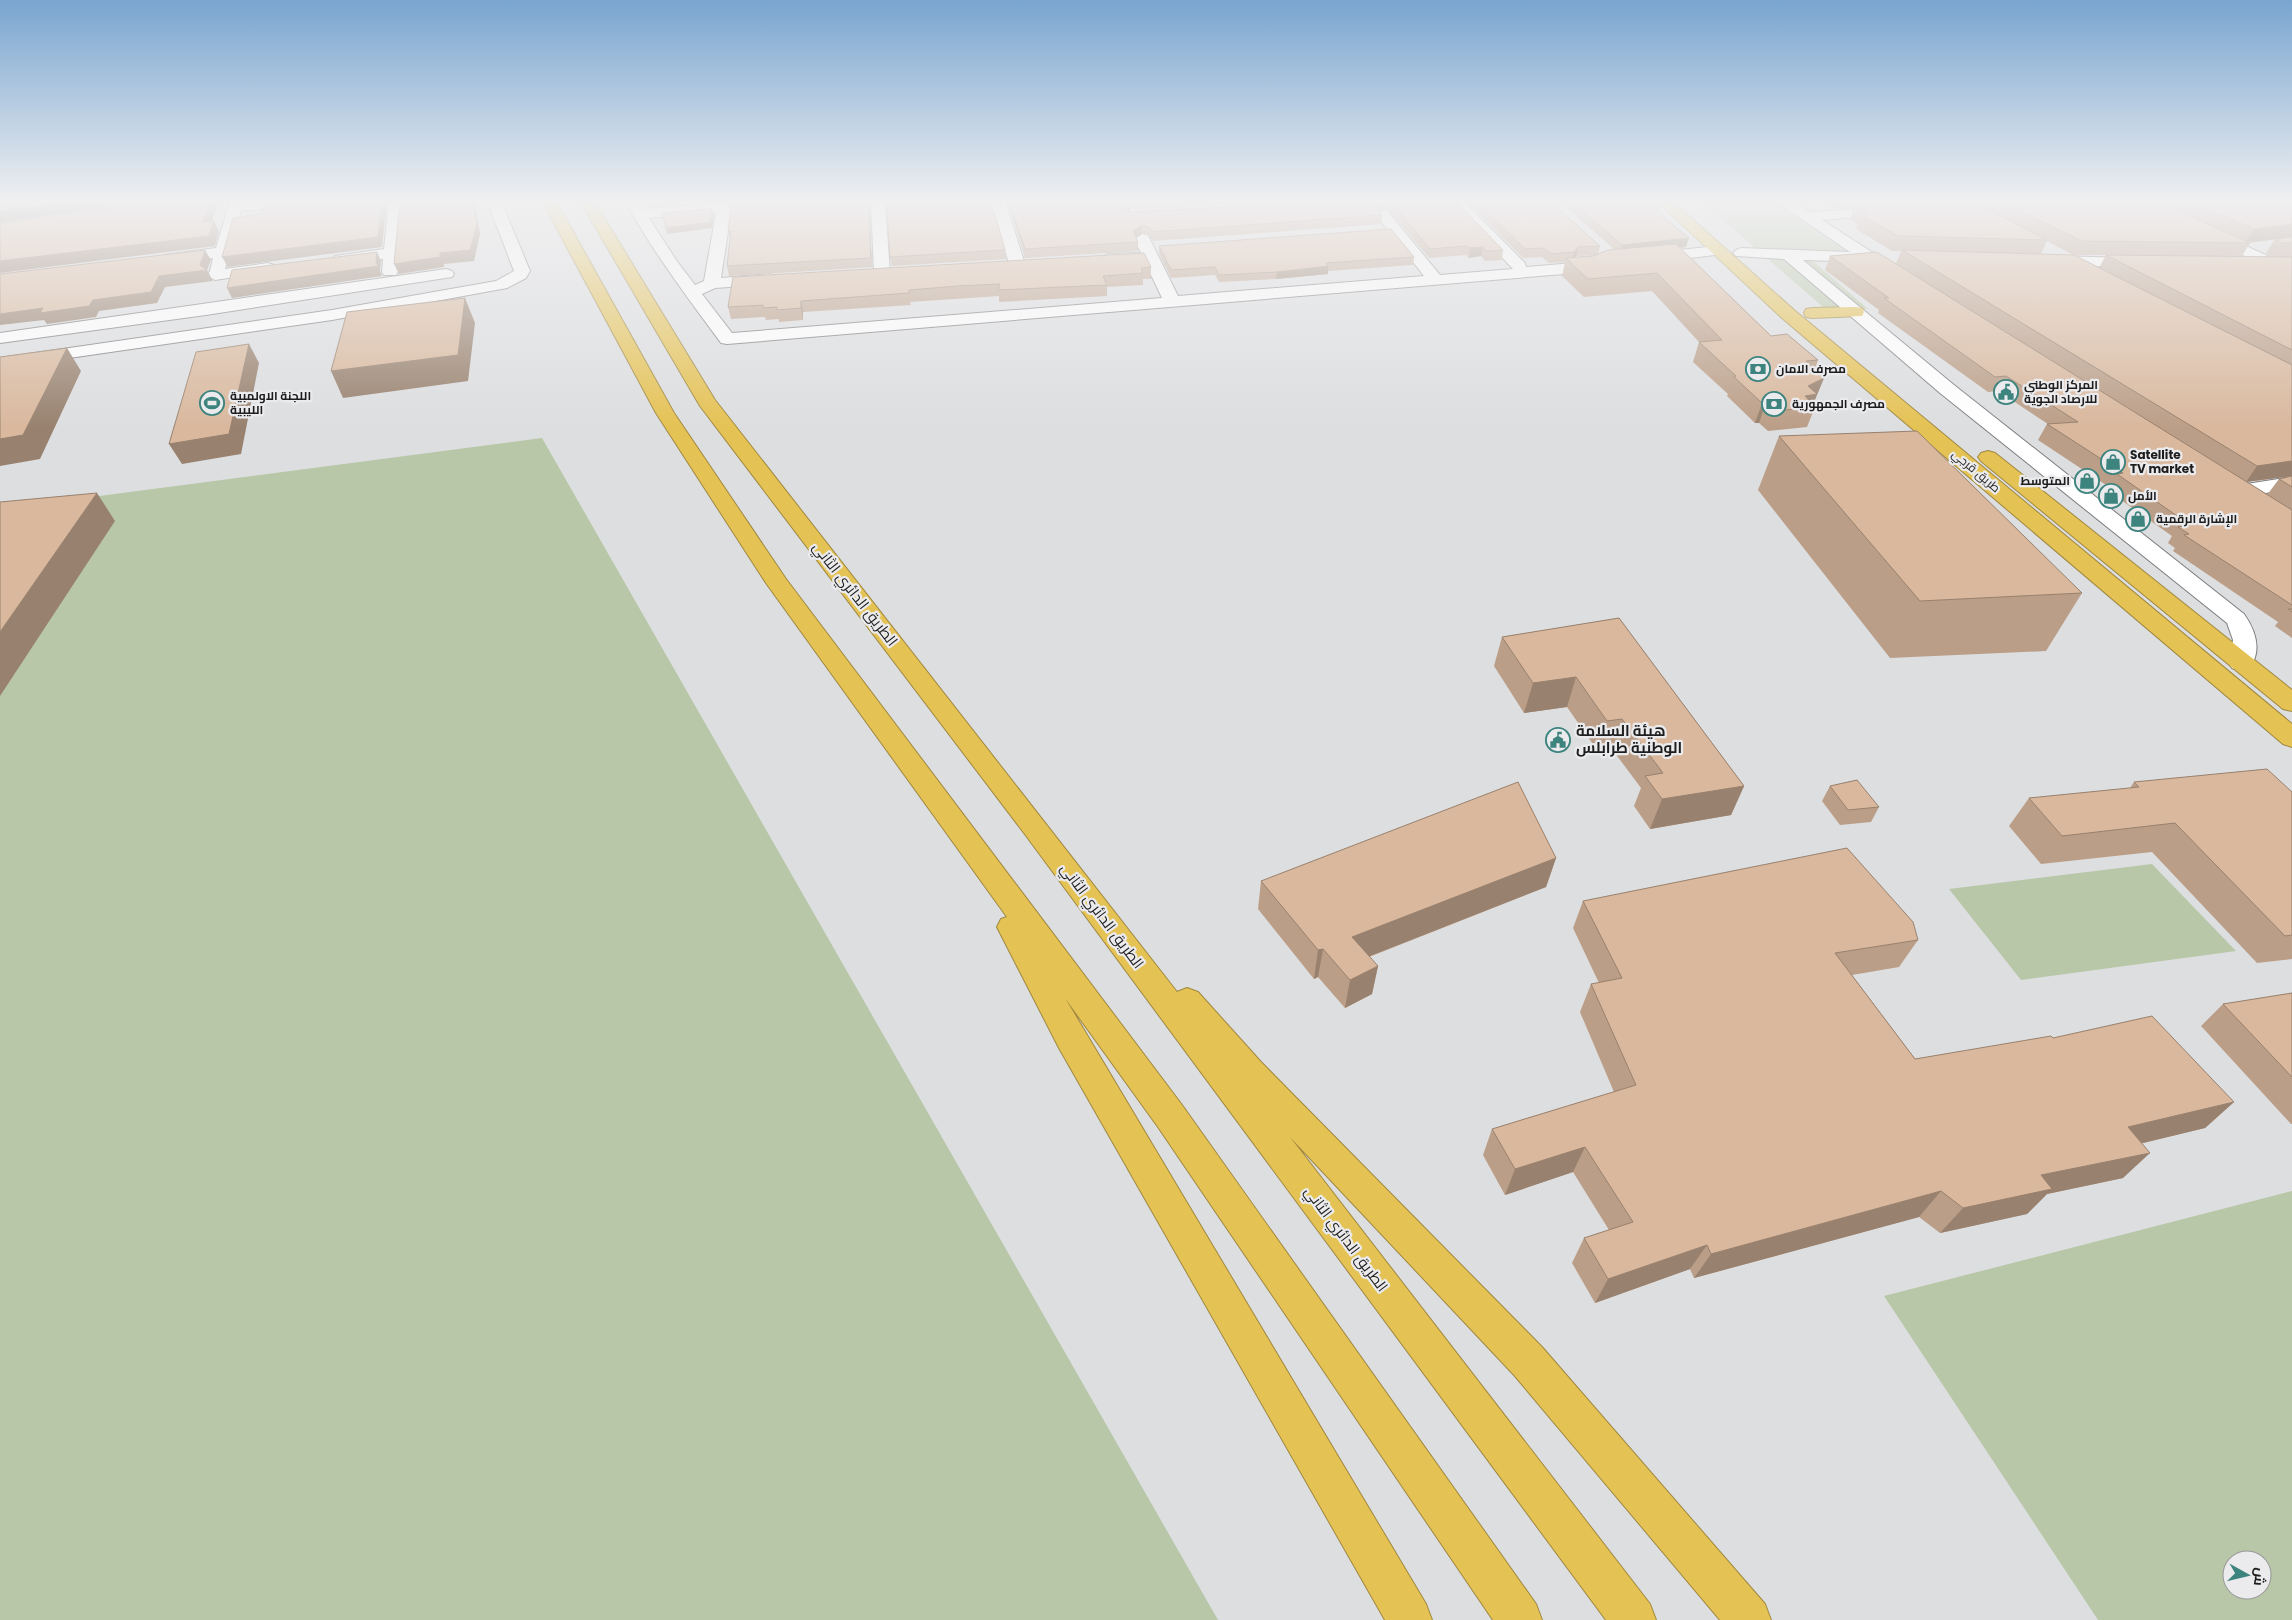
<svg xmlns="http://www.w3.org/2000/svg" width="2292" height="1620" font-family="Poppins,Cairo,sans-serif">
  <rect width="100%" height="100%" fill="#dddee0"/>
  <g fill="#b8c7a8" fill-rule="evenodd">
    <path d="M1701,201H1771L1860,260H1812L1868,309L1830,311L1823,307Z"/>
    <path d="M542,438L1218,1620H0V509Z"/>
    <path d="M2152,864L2236,951L2021,980L1949,889Z"/>
    <path d="M2292,1191V1620H2098L1884,1296ZM2232,1560H2262V1590H2232Z"/>
  </g>
  <g fill="none" stroke-linecap="round" stroke-linejoin="round">
    <defs>
      <g id="minor">
        <path d="M230,201H312L305,205L241,211L225,269L268,263L274,265L276,268L274,271L215,280L207,275L210,271L213,258L171,263L165,261L163,258L165,255L216,248Z"/>
        <path d="M389,201H403L398,272L396,275H384L382,272L383,259L341,264L335,262L333,259L335,256L384,249Z"/>
        <path d="M487,201H501L530,271L526,278L507,288L332,320L0,368V358L332,310L496,281L514,271Z"/>
        <path d="M625,201H639L644,209L724,203L834,201L827,205L731,212L721,278L770,274L778,279L770,284L715,288L702,294L732,333L1162,298L1145,262L1108,264L1100,259L1108,254L1141,253L1117,201H1131L1178,296L1424,276L1365,201H1379L1440,275L1513,269L1448,201H1463L1525,263L1526,267L1586,262L1599,258L1607,263L1605,266L1588,272L727,344L721,343C687,297 651,249 625,201ZM716,213L704,281L695,285L676,260L649,218Z"/>
        <path d="M871,201H885L890,273L882,278L874,273Z"/>
        <path d="M991,201H1005L1025,264L1023,267L1017,269L1009,264Z"/>
        <path d="M1775,201H1792L1810,212L1894,207L1896,210L1889,214L1822,220L1900,270L1902,273L1900,276H1888L1866,262L1803,260L1954,385L2244,614C2256,631 2262,650 2250,668L2241,671L2232,668L2229,663L2233,640L2227,623L1940,393L1784,259L1736,256L1733,253L1736,250L1741,248L1850,252Z"/>
        <path d="M1944,201H1991C1986,208 1935,213 1930,206L1932,203Z"/>
        <path d="M2211,230L2292,267V278L2206,238L2203,235Z"/>
        <path d="M1718,246L1726,251L1723,254L1649,263L1641,258L1649,253Z"/>
        <path d="M2050,256L2139,258L2147,263L2139,268L2044,264L2042,261L2044,258Z"/>
        <path d="M446,269L452,271L454,274L452,277L206,315L0,343V333Z"/>
        <path d="M2292,477V489L2240,497L2233,495L2230,491L2233,487L2240,485Z"/>
      </g>
      <g id="highway">
        <path d="M542,201H556L674,413L786,579L1182,1105L1536,1604L1542,1620H1493L1158,1127L1065,998L1426,1604L1432,1620H1385L1059,1048L997,927L1001,919L1007,917L766,583L656,413Z"/>
        <path d="M580,201H594L715,400L1177,992L1187,988L1198,992L1261,1062L1542,1347L1765,1604L1771,1620H1720L1514,1375L1290,1137L1650,1604L1656,1620H1606L1024,833L700,406Z"/>
        <path d="M1657,201H1672L1794,310L2292,724V747L2283,744L1782,318Z"/>
        <path d="M1856,307L1862,308L1864,312L1862,316L1812,318L1806,317L1804,313L1806,309L1812,308Z"/>
        <path d="M1988,451L1995,453L2292,690V711L2283,709L1981,461L1978,457L1981,453Z"/>
      </g>
    </defs>
    <use href="#minor" stroke="#7d7d7f" stroke-width="2"/>
    <use href="#highway" stroke="#9f8841" stroke-width="2"/>
    <use href="#minor" fill="#fff" fill-rule="evenodd"/>
    <use href="#highway" fill="#e5c254" fill-rule="evenodd"/>
  </g>
  <g fill="#bb9e87" fill-rule="evenodd">
    <path d="M649,201H737L650,205Z"/>
    <path d="M869,201L872,267L729,276L727,266L730,239L728,231Z"/>
    <path d="M1007,201H1285L1131,209L1129,211L1131,212L1344,201H1455L1503,250L1502,260L1485,261L1481,256L1469,258L1466,255L1429,258L1390,212L1384,210L1380,213L1382,215L1381,224L1153,241L1149,236L1142,234L1136,238L1138,242V251L1025,258Z"/>
    <path d="M1466,201H1550L1600,246L1598,254L1614,249L1559,201H1649L1658,208V211L1665,217V219L1686,247L1680,248L1771,336L1818,360L1815,369L1824,378L1813,404L1815,407L1807,427L1768,431L1759,423H1755L1727,396L1728,394L1693,362L1699,342L1652,291L1584,297L1562,276L1565,262L1549,263L1542,257L1523,258ZM1594,255L1575,257L1576,256Z"/>
    <path d="M1820,201H1972L1980,205L1981,201H2292V237L2249,243H2250L2242,256H2271L2266,253L2275,239L2292,237V476L2246,482L2267,495L2279,479L2292,476V638L2275,626L2278,622L2173,551L2175,548L2168,543L2172,536L2107,490L2109,487L2038,440L2047,424H2048L1998,391L1988,392L1878,313L1879,310L1825,270L1830,256L1896,264L1901,251H1892L1856,229L1858,224L1850,219L1855,206L1832,208ZM2047,241L2073,255L2041,254ZM2074,255H2106L2099,268Z"/>
    <path d="M1159,246L1414,257L1413,265L1328,271V274L1276,279L1219,282L1215,275L1171,278L1159,254Z"/>
    <path d="M1005,250L1006,259L892,266L890,257Z"/>
    <path d="M1151,267V279H1143V285L1107,287V296L999,302V296L910,302L911,305L803,312V320L779,322V319L766,320L765,317L731,319L728,307Z"/>
    <path d="M1779,436L2082,593L2046,651L1890,658L1758,490Z"/>
    <path d="M1619,618L1744,786L1731,815L1650,829L1634,806L1641,788L1612,749L1597,750L1567,707L1524,713L1494,666L1502,637Z"/>
    <path d="M2134,782L2292,792V959L2257,963L2152,852L2041,864L2009,826L2029,798L2130,788Z"/>
    <path d="M1830,786L1879,807L1871,822L1840,825L1822,801Z"/>
    <path d="M1556,858L1546,887L1369,957L1378,966L1372,994L1345,1008L1318,977L1314,979L1258,909L1261,881Z"/>
    <path d="M1583,901L1918,940L1899,967L1852,975L1915,1059L2053,1038L2234,1102L2205,1128L2142,1143L2123,1178L2047,1194L2027,1214L1940,1233L1919,1217L1694,1278L1690,1269L1595,1303L1572,1263L1584,1238L1609,1230L1573,1172L1505,1195L1483,1155L1492,1129L1614,1092L1580,1012L1591,984L1599,983L1573,928Z"/>
    <path d="M2292,993V1124H2291L2201,1026L2223,1004Z"/>
  </g>
  <g fill="#98816e">
    <path d="M75,201H152L0,222V211Z"/>
    <path d="M211,201H219L208,232L203,222Z"/>
    <path d="M382,201H387L382,247L228,267L222,257Z"/>
    <path d="M473,201L476,208L480,234L474,261L444,264V267L399,274L394,264L440,253Z"/>
    <path d="M868,201H869L872,267L871,258Z"/>
    <path d="M1130,201H1131V209L1122,216V207Z"/>
    <path d="M1385,201L1384,210L1375,216L1376,207Z"/>
    <path d="M1834,201H1918L1855,205V206L1832,208Z"/>
    <path d="M712,209L714,215L712,228L667,234L666,228Z"/>
    <path d="M214,221L219,231L215,246L0,273V261Z"/>
    <path d="M2292,224V237L2245,243L2254,229Z"/>
    <path d="M1142,225V234L1133,240V231Z"/>
    <path d="M1689,238L1686,247L1620,254L1622,245Z"/>
    <path d="M1483,247L1481,256L1469,258L1470,248Z"/>
    <path d="M1578,247L1576,256L1572,261L1574,252Z"/>
    <path d="M205,250L211,260L207,270L213,281L165,287L157,303L99,311L96,317L47,324L44,320L0,325V314L93,300L159,276L200,265Z"/>
    <path d="M377,252L381,261L380,271L382,276L232,298L227,288L376,262Z"/>
    <path d="M1328,266V274L1276,279L1277,272Z"/>
    <path d="M465,298L475,323L468,381L343,398L331,371Z"/>
    <path d="M801,301L803,312V320L801,308Z"/>
    <path d="M249,344L259,363L241,454L182,464L169,444Z"/>
    <path d="M67,348L81,371L40,459L0,466V439Z"/>
    <path d="M1824,378L1812,407L1801,408L1808,386Z"/>
    <path d="M1762,403H1766L1759,423H1755Z"/>
    <path d="M2292,461V476L2246,482L2257,466Z"/>
    <path d="M97,493L115,521L0,696V632Z"/>
    <path d="M1576,677L1567,707L1524,713L1533,683Z"/>
    <path d="M1744,786L1731,815L1650,829L1662,799Z"/>
    <path d="M1556,858L1546,887L1347,965L1352,937Z"/>
    <path d="M1323,949L1318,977L1314,979L1318,950Z"/>
    <path d="M1378,966L1372,994L1345,1008L1350,980Z"/>
    <path d="M2234,1102L2205,1128L2102,1153L2128,1127Z"/>
    <path d="M1585,1147L1573,1172L1505,1195L1515,1169Z"/>
    <path d="M2150,1153L2123,1178L2047,1194L2027,1214L1940,1233L1963,1208L2041,1175Z"/>
    <path d="M1941,1191L1919,1217L1694,1278L1711,1254Z"/>
    <path d="M1707,1245L1690,1269L1595,1303L1608,1279Z"/>
  </g>
  <g fill="#d9b89d" stroke="#98816e">
    <path d="M0,201H75L0,211Z"/>
    <path d="M162,201H211L203,222L214,221L209,236L0,261V223Z"/>
    <path d="M266,201H382L378,237L222,257L233,218L261,214Z"/>
    <path d="M400,201H473L477,224L470,250L440,253V257L394,264Z"/>
    <path d="M786,201H868L871,258L727,266L731,231H728L731,205Z"/>
    <path d="M886,201H991L1005,250L890,257Z"/>
    <path d="M1009,201H1130L1122,207L1131,212L1344,201H1455L1503,250L1487,251L1483,247L1470,248L1467,246L1430,249L1392,203L1385,201L1376,207L1382,215L1153,232L1149,227L1142,225L1133,231L1138,242L1025,249Z"/>
    <path d="M1476,201H1550L1600,246L1578,247L1574,252L1551,254L1544,248L1525,249Z"/>
    <path d="M1571,201H1649L1658,208L1655,209L1665,217H1663L1689,238L1622,245Z"/>
    <path d="M1900,201H1972L2047,240L1898,236L1861,215L1870,214L1855,205Z"/>
    <path d="M2001,201H2157L2250,243L2081,241Z"/>
    <path d="M2189,201H2292V224L2254,229Z"/>
    <path d="M712,209L710,222L666,228L661,213Z"/>
    <path d="M1391,229L1414,257L1326,263L1328,266L1277,272L1219,275L1215,267L1171,270L1159,246Z"/>
    <path d="M2292,237V243H2281L2275,239Z"/>
    <path d="M1676,244L1771,336L1787,334L1818,360L1806,361L1824,378L1808,386L1817,394L1805,396L1815,407L1775,411L1766,403H1762L1734,377L1736,376L1699,342L1722,340L1657,273L1588,279L1566,258L1593,256L1608,250Z"/>
    <path d="M205,250L200,265L207,270L159,276L151,292L93,300L89,306L40,313L43,308L0,314V274Z"/>
    <path d="M1902,250L2074,255L2292,365V461L2257,466Z"/>
    <path d="M377,252L376,262L378,266L227,288L232,270Z"/>
    <path d="M1877,252L2292,510V605L2184,535L2189,534L2178,527L2190,525L2117,474L2123,473L2047,424L2078,422L2006,376L1995,377L1884,298H1889L1830,256Z"/>
    <path d="M1144,253L1151,267L1141,268L1143,273L1103,276L1107,285L998,290L1000,284L958,286L909,290V293L801,301V308L777,310V307L763,308V305L728,307L733,277Z"/>
    <path d="M2106,255L2292,257V350Z"/>
    <path d="M465,298L458,355L331,371L347,312Z"/>
    <path d="M249,344L229,434L169,444L196,352Z"/>
    <path d="M67,348L23,435L0,439V357Z"/>
    <path d="M1917,431L2082,593L1920,601L1779,436Z"/>
    <path d="M2292,476V487L2279,479Z"/>
    <path d="M97,493L0,632V502Z"/>
    <path d="M2288,609H2292V612Z"/>
    <path d="M1619,618L1744,786L1662,799L1645,776L1663,773L1622,719L1607,721L1576,677L1533,683L1502,637Z"/>
    <path d="M2267,769L2292,792V935L2285,936L2175,823L2062,836L2029,798L2139,787L2134,782Z"/>
    <path d="M1857,780L1879,807L1848,810L1830,786Z"/>
    <path d="M1518,782L1556,858L1352,937L1378,966L1350,980L1323,949L1318,950L1261,881Z"/>
    <path d="M1847,848L1913,922L1918,940L1835,953L1915,1059L2051,1036L2053,1038L2152,1016L2234,1102L2128,1127L2150,1153L2041,1175L2052,1189L1963,1208L1941,1191L1711,1254L1707,1245L1608,1279L1584,1238L1633,1222L1585,1147L1515,1169L1492,1129L1636,1085L1591,984L1622,978L1583,901Z"/>
    <path d="M2292,993V1077L2223,1004Z"/>
  </g>
  <linearGradient id="sky" x2="0" y2="1"><stop stop-color="#79a5d0"/><stop offset="0.47" stop-color="#f0f0f1"/><stop offset="1" stop-color="#f0f0f1" stop-opacity="0"/></linearGradient>
  <rect width="2292" height="428" fill="url(#sky)"/>
  <defs>
    <symbol id="bank-ring" viewBox="-11 -11 22 22"><circle r="9.5" fill="#ebebed" stroke="#3d847f" stroke-width="1.5"/><path d="M-6-4H6V4H-6ZM0-2.3a2.3 2.3 0 1 0 0 4.6a2.3 2.3 0 1 0 0-4.6Z" fill="#3d847f"/></symbol>
    <symbol id="civic-ring" viewBox="-11 -11 22 22"><circle r="9.5" fill="#ebebed" stroke="#3d847f" stroke-width="1.5"/><path d="M-.6-6.5H3V-4.5H.6V-3L4-1V1h2V6H-6V1h2V-1L-.6-3ZM-1.2 2.5V6h2.4V2.5Z" fill="#3d847f"/></symbol>
    <symbol id="stadium-ring" viewBox="-11 -11 22 22"><circle r="9.5" fill="#ebebed" stroke="#3d847f" stroke-width="1.5"/><path d="M0-5a6.5 5 0 1 0 0 10a6.5 5 0 1 0 0-10ZM-3.5-1.8h7v3.6h-7Z" fill="#3d847f"/></symbol>
    <symbol id="shop-ring" viewBox="-11 -11 22 22"><circle r="9.5" fill="#ebebed" stroke="#3d847f" stroke-width="1.5"/><path d="M-5-2.5h2.3a2.7 3.5 0 0 1 5.4 0H5L5.5 6h-11ZM-1.5-2.5h3a1.5 2.3 0 0 0-3 0Z" fill="#3d847f"/></symbol>
  </defs>
  <g fill-rule="evenodd">
    <use href="#bank-ring" x="1744" y="355" width="28" height="28"/>
    <use href="#civic-ring" x="1992" y="378" width="28" height="28"/>
    <use href="#stadium-ring" x="198" y="389" width="28" height="28"/>
    <use href="#bank-ring" x="1760" y="390" width="28" height="28"/>
    <use href="#shop-ring" x="2099" y="448" width="28" height="28"/>
    <use href="#shop-ring" x="2073" y="467" width="28" height="28"/>
    <use href="#shop-ring" x="2097" y="482" width="28" height="28"/>
    <use href="#shop-ring" x="2124" y="505" width="28" height="28"/>
    <use href="#civic-ring" x="1544" y="726" width="28" height="28"/>
  </g>
  <g text-anchor="middle" stroke-width="4.5" stroke-linejoin="round" paint-order="stroke">
    <g font-size="12" font-weight="bold" fill="#1d1d1e" stroke="#ebebed" text-anchor="start">
      <text x="1776" y="373">مصرف الامان</text>
      <text x="2024" y="389">المركز الوطني<tspan x="2024" dy="14">للارصاد الجوية</tspan></text>
      <text x="230" y="400">اللجنة الاولمبية<tspan x="230" dy="14">الليبية</tspan></text>
      <text x="1792" y="408">مصرف الجمهورية</text>
      <text x="2130" y="459">Satellite<tspan x="2130" dy="14">TV market</tspan></text>
      <text x="2070" y="485" text-anchor="end">المتوسط</text>
      <text x="2128" y="500">الأمل</text>
      <text x="2156" y="523">الإشارة الرقمية</text>
    </g>
    <g font-size="12" fill="#1d1d1e" stroke="#ebebed">
      <text transform="translate(1976 471) rotate(40)" y="4">طريق قرجي</text>
    </g>
    <g font-size="15" fill="#1d1d1e" stroke="#ebebed">
      <text transform="translate(855 594) rotate(52)" y="5">الطريق الدائري الثاني</text>
      <text transform="translate(1102 916) rotate(53)" y="5">الطريق الدائري الثاني</text>
      <text transform="translate(1346 1239) rotate(53)" y="5">الطريق الدائري الثاني</text>
    </g>
    <g font-size="15" font-weight="bold" fill="#1d1d1e" stroke="#ebebed" text-anchor="start">
      <text x="1576" y="736">هيئة السلامة<tspan x="1576" dy="17">الوطنية طرابلس</tspan></text>
    </g>
  </g>
  <g transform="translate(2247 1575) rotate(98)"><circle r="24" fill="#ebebed" stroke="#99999a"/>
  <path d="M0-4L9 19L0 12L-9 19Z" fill="#3d847f"/>
  <text y="-8" font-size="14" font-weight="bold" text-anchor="middle" fill="#1d1d1e">ش</text>
  </g>
</svg>
